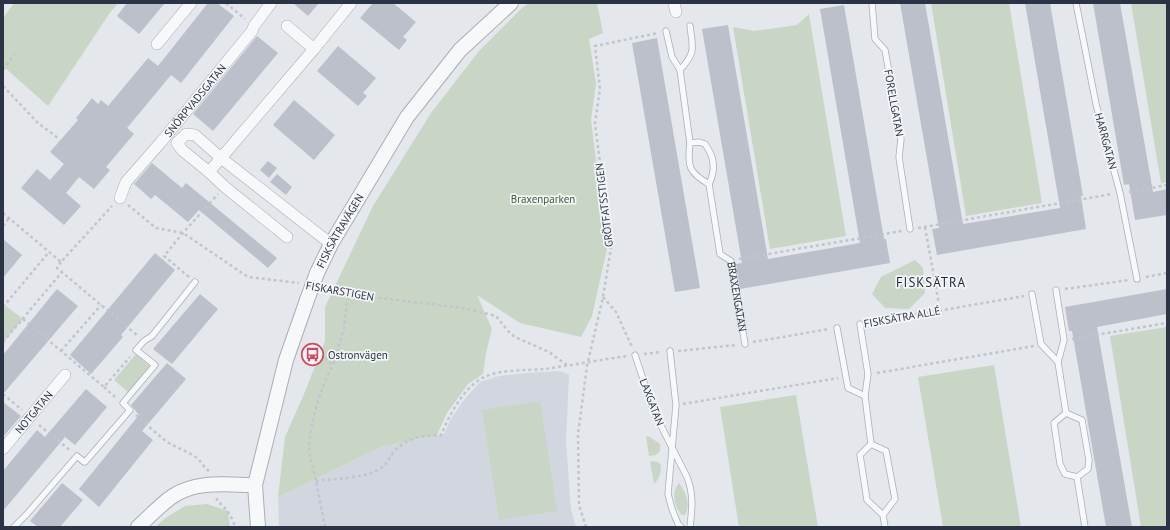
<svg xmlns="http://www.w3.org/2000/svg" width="1170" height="530" font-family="'PT Sans',sans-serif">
  <rect width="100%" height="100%" fill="#e4e7ec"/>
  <path fill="#d2d6de" d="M560,371L569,375L566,441L571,510L576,527H279L278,497L381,447L444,434L451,419L463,401L480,382L499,376L527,373Z"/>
  <g fill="#c9d6c5">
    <path d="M14,3H118L109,14L48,106L3,66V18Z"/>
    <path d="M529,3H597L603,33L589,39L596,84L591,120L607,249L592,316L581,337L520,323L477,295L492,329L486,353L483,374L468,384L447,413L437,435L381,447L278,497L285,437L304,394L325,341V307L373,206L431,113L479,51L522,8Z"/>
    <path d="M931,3H1009L1042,203L966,216Z"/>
    <path d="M1131,3H1167V182L1161,183Z"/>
    <path d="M809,14L846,236L770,249L733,27L754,31L797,25Z"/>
    <path d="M915,260L923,268L925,293L909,309L885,308L872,294L881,277Z"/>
    <path d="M6,306L23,319L3,342V310Z"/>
    <path d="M1167,327V527H1141L1110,336Z"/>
    <path d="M136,354L151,367L129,393L114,380Z"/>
    <path d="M994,365L1021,527H943L918,377Z"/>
    <path d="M796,395L818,527H739L720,407Z"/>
    <path d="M540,401L557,511L499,520L482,410Z"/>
    <path d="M646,436L650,437L660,444V451L656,455L649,456Z"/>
    <path d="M650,461L658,462L661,465C661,472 660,478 654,484Z"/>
    <path d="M679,483C686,493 691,504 685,515H682C674,507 671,492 679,483Z"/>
    <path d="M207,504L228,511L230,527H155L167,517L185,506Z"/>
  </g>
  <g fill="#bbc0ca">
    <path d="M127,3H165L139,34L117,16Z"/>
    <path d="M208,3H217L234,16L181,83L171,75L127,128L134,134L106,167L110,170L94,189L79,177L66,193L81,206L64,225L21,188L37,169L50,180L64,164L50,152L78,120L76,118L92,98L98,104L101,100L108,106L148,58L158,66Z"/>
    <path d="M293,3H319L308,16Z"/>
    <path d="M373,3H393L416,22L403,37L407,40L399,50L360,18Z"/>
    <path d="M900,3H925L963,224L1060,208L1025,3H1050L1083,196H1081L1086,229L937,255L932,229L939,228Z"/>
    <path d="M1093,3H1120L1153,192L1167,189V215L1135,220L1129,184L1124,185Z"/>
    <path d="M844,5L884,239H886L890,263L740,289L736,264L742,263L702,29L728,25L768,259L860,243L820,9Z"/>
    <path d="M257,36L278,53L213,131L193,114Z"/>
    <path d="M657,38L700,288L675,292L632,43Z"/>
    <path d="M338,46L376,78L363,93L367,96L358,106L317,71Z"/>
    <path d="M294,100L335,135L314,160L273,125Z"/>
    <path d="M268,161L277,168L269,178L260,170Z"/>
    <path d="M152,163L182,188L186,183L277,258L268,268L199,210L188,222L155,195L151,199L134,184Z"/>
    <path d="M277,174L292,187L286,195L270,182Z"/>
    <path d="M3,239L22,255L3,278Z"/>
    <path d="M155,253L175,270L121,335L123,337L91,374L70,355Z"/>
    <path d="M57,289L78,306L3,394V355Z"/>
    <path d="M1167,289V314L1097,327L1132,527H1106L1072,331H1069L1065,307Z"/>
    <path d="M200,294L218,309L172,364L153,349Z"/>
    <path d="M167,363L186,379L142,431L153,440L99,507L79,489L139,415L131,405Z"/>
    <path d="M86,389L107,407L75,445L65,437L3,511V471L37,430L45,437Z"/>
    <path d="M3,402L21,416L3,437Z"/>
    <path d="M62,483L83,500L60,527H38L30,521Z"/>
  </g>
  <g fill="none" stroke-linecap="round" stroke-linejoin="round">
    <defs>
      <g id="service">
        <path d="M872,3L875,39L885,50L901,139L899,157L910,229"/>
        <path d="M1076,3L1096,104L1120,193L1137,279"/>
        <path d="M666,31L672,57L680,70C696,52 693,49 690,26"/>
        <path d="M680,70L690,143"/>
        <path d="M699,142L705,144C714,156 716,170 709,184C689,173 687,166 690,143Z"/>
        <path id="s1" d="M709,184L720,254L731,261L745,344"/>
        <path d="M1032,294L1041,344L1058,362L1064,340L1056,290"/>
        <path d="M860,324L868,374L865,396"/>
        <path d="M837,328L848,388L865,396L871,444"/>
        <path d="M670,351L676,405L668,494L672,509L678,524L681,527"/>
        <path d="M635,355L654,412L687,477C694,495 692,509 690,527"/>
        <path d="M1058,362L1066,413"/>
        <path d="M1066,413L1082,420L1089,460L1088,469L1077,477L1065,474L1060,464L1054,423Z"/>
        <path d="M1077,477L1085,527"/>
        <path d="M883,515L895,499L886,451L871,444L860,455L867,500L883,515L885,527"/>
        <path d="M14,527L27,514L77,456L84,462H85L130,410L123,403L155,365L136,350L144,341L152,336L195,282"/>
      </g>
      <g id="minor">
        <path d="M674,3L676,12"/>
        <path d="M287,26L314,49"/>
        <path d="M157,44L191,3"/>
        <path d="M209,172L225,187L287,237"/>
        <path id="s2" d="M120,198L126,182L161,142L252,31L254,26L271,3"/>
        <path d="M331,244L221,158L195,135L186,134L177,143L182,150L209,172L221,158L314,49L351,3"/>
        <path id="s3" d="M3,449L65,375"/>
      </g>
      <g id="tertiary">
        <path id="s4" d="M317,273L331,244L407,117L460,50L511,3"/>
        <path d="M138,527C149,517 161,504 173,496C197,480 228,485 255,485"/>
        <path d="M258,527L255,485L286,360L307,300"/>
      </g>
    </defs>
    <use href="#service" stroke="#a9aeb7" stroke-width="7"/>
    <use href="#minor" stroke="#a9aeb7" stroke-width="12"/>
    <use href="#tertiary" stroke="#a9aeb7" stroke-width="16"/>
    <g stroke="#c2c5cb" stroke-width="2.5" stroke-dasharray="3 3" stroke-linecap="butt">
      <path d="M226,3L245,19"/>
      <path d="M3,70L14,54"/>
      <path d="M3,86L38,123L58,138"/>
      <path d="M1129,192L1167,185"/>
      <path d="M128,205L156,228L183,233L248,277L299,283"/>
      <path d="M3,213L61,262L112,206"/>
      <path d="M3,226L9,218"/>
      <path d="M925,227L940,310"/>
      <path d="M918,228L1112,194"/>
      <path d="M739,259L902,231"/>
      <path d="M61,262L57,268L138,336"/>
      <path d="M189,277L164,256L183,233L218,194"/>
      <path d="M1146,277L1167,273"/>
      <path d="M325,289L348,294L463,308L496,316L509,332L515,337L549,352L567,365"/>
      <path d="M1065,289L1129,280"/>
      <path d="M603,297L616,312L632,347"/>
      <path d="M3,307L49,252"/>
      <path d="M23,319L104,387L130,357"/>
      <path d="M868,323L1024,296"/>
      <path d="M1072,339L1167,323"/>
      <path d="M3,342L62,272"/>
      <path d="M753,342L829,329"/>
      <path d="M318,348L326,359L333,365L344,328L348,294"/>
      <path d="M61,351L101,305"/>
      <path d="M678,351L736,345"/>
      <path d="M644,354L661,352"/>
      <path d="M877,373L1034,346"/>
      <path d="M104,387L116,398"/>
      <path d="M3,394L22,410"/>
      <path d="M683,404L838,378"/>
      <path d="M136,415C148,425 159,437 172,445C180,449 189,452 197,458C202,462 204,468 209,471"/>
      <path d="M39,425L71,451"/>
      <path d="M316,481C331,479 361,478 374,472C385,467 387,462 393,453C405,437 423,436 441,435C449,416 460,395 476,382C494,368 524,371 545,369C572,365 600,360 627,356"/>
      <path d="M217,498V501C226,507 232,517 235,527"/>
      <path d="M325,527C322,512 319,496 316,481C314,470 310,460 309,448C309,425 322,384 333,365"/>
      <path d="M586,527L579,505L578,434L587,366L603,297L611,248L595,123L600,89L595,46L658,33"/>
    </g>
    <use href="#service" stroke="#f7f8fa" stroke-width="5.5"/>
    <use href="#minor" stroke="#f7f8fa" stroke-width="11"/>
    <use href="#tertiary" stroke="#f7f8fa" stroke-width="14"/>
    <defs>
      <path id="tertiary-bridge" d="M307,300L317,273"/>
    </defs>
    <use href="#tertiary-bridge" stroke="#a9aeb7" stroke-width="16" stroke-linecap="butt"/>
    <use href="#tertiary-bridge" stroke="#f7f8fa" stroke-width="14"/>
  </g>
  <defs>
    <symbol id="bus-ring" viewBox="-11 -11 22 22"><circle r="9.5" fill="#f4f6f9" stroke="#d1495b" stroke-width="1.5"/><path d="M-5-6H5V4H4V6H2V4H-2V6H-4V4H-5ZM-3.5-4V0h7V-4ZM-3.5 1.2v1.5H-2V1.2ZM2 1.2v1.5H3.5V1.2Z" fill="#d1495b"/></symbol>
  </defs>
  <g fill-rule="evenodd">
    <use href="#bus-ring" x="300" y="342" width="25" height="25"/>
  </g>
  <g text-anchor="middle" stroke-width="3.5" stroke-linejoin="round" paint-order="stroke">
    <g font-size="11" fill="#2b3445" stroke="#f4f6f9">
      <text dy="4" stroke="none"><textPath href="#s2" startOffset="124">SNÖRPVADSGATAN</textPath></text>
      <text transform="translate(894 103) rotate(80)" y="4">FORELLGATAN</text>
      <text transform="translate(1106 141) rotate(75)" y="4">HARRGATAN</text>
      <text transform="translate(604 205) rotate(-97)" y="4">GRÖTFATSSTIGEN</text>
      <text dy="4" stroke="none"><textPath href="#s4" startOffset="48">FISKSÄTRAVÄGEN</textPath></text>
      <text transform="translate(340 291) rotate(10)" y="4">FISKARSTIGEN</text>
      <text dy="4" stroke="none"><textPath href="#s1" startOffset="120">BRAXENGATAN</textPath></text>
      <text transform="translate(902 317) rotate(-10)" y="4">FISKSÄTRA ALLÉ</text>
      <text transform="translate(652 402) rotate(69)" y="4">LAXGATAN</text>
      <text dy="4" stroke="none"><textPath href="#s3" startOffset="48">NOTGATAN</textPath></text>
    </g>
    <g font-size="11" fill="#3f6138" stroke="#f4f6f9">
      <text x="543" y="203">Braxenparken</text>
    </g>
    <g font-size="11" fill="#2b3445" stroke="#f4f6f9" text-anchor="start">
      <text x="328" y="359">Ostronvägen</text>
    </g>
    <g font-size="13" letter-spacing="1" fill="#1d2536" stroke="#f4f6f9">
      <text x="931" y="287">FISKSÄTRA</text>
    </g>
  </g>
  <rect width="1170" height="530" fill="none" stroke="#2b3445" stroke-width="8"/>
</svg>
